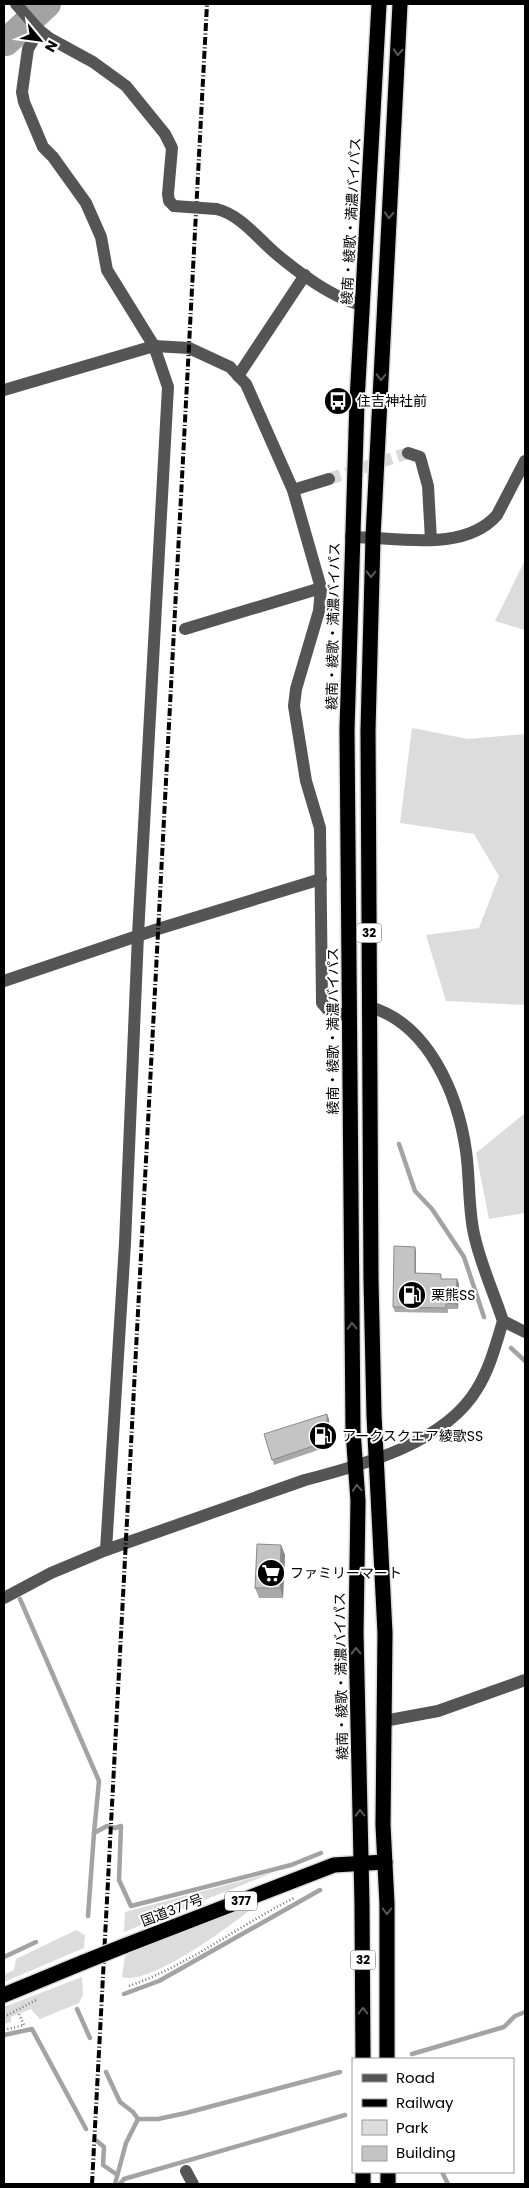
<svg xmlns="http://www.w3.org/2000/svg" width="529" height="2188" font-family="Poppins,'Noto Sans JP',sans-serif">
  <rect width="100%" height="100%" fill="#fff"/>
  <g fill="#dcdcdc">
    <path d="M525,560V630L495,621Z"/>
    <path d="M412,728L468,739L525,734V1005L446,1001L426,935L479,928L499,876L474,834L400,823Z"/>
    <path d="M525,1113V1213L489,1219L476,1153Z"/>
    <path d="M275,1872L124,1932L125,1912Z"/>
    <path d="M261,1901C239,1920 149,1987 122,1977L125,1955Z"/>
    <path d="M76,1930L85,1935L84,1948L4,1982V1975L14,1970L16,1959Z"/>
    <path d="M82,1977L83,1995L79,2003L40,2019L31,2009L11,2017V2022L4,2024V2007Z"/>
  </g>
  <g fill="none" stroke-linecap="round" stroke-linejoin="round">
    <g stroke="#a3a3a3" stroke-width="4.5">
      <path d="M4,47L6,42"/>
      <path d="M399,1144L415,1191L432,1209L464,1257L484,1317"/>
      <path d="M511,1348L525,1361"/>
      <path d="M20,1599L99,1781L94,1833"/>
      <path d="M88,1916L94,1833L107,1826L115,1828L121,1826L119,1880L131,1906L291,1865L321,1853"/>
      <path d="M4,1957L36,1942"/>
      <path d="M124,1994L159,1981L320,1890"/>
      <path d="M77,2009L90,2038"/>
      <path d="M4,2035L32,2029L86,2129"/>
      <path d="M412,2054L504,2027L515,2016L525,2012"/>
      <path d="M106,2072L120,2102L133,2112L138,2119H158L186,2113L340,2072"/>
      <path d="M97,2141L104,2147L103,2165L116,2174"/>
      <path d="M442,2172L448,2184"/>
      <path d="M115,2184L126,2143L138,2119"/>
      <path d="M120,2184L124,2179L345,2115"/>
    </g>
    <path stroke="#a3a3a3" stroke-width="28" d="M6,42L47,4"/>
    <path stroke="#d9d9d9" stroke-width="12" stroke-dasharray="12 6" stroke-linecap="butt" d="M329,479L408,453"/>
    <defs>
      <g id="highway">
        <path d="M124,1946L334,1865L385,1862"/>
        <path d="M4,1995L84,1962"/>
        <path d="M363,2059L362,1904L356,1633L358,1501L353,1431L347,730L357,401L379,4"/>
        <path d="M387,2059V1904L383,1825L385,1633L374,1415L371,1280L368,730L373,537L400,4"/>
        <path d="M363,2172V2184"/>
        <path d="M388,2172V2184"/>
      </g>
    </defs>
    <use href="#highway" stroke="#dbdbdb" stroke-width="18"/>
    <g stroke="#777" stroke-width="2.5" stroke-dasharray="1 2.5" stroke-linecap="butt">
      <path d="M129,1986C189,1965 238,1926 294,1898"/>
      <path d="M4,2017L36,2000"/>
      <path d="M4,2030L24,2025L19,2014"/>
    </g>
    <g stroke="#555" stroke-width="12">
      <path d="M16,4L39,30L49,38L93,62L126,86L165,134L172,148L168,194L169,201L174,206"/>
      <path d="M39,30L28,49L22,92L24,102L43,147L53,157L86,203L101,237L107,270L154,346L168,387L138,935L125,1243L106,1550"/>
      <path d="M216,209C239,214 256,236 274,252C296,271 335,300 363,305"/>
      <path d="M238,376L305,275"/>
      <path d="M4,390L154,346L189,348L230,367L246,384L293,490L321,588L185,629"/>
      <path d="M408,453L420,457L428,486L431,540"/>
      <path d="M293,490L329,479"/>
      <path d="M351,537C397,537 464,553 497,515L525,461"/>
      <path d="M321,588L319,611L296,689L294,706L306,781L320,828L322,1003L329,1011L349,1016"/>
      <path d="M4,981L158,929L321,879"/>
      <path d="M370,1007C429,1024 458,1095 466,1151C470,1178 468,1207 474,1234C480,1263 494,1293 503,1321L525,1332"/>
      <path d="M4,1598L51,1573L106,1550L305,1480C363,1465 445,1443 477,1389C490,1368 496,1344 503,1321"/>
      <path d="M384,1721L438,1711L525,1680"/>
      <path d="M186,2171L193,2184"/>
    </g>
    <use href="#highway" stroke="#000" stroke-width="15"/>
    <path stroke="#000" stroke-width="4" stroke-dasharray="8 2.5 1 2.5" stroke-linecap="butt" d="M92,2184L207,4"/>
    <defs>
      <path id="highway-bridge" d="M84,1962L124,1946"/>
    </defs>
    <use href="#highway-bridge" stroke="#dbdbdb" stroke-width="18" stroke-linecap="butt"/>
    <path stroke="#555" stroke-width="12" d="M174,206L216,209"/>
    <use href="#highway-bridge" stroke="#000" stroke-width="15"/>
  </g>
  <g fill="#a9a9a9">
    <path d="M415,1247L416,1252V1273L443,1279H457L459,1284L458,1309H448V1313L395,1312L393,1307Z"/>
    <path d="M329,1419L330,1446L274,1465L264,1434Z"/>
    <path d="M281,1545L285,1555L283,1598H259L255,1588Z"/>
  </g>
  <g fill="#898989">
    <path d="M415,1247L416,1252V1279L415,1273Z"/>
    <path d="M457,1279L459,1284L458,1309L456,1304Z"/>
    <path d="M327,1414L329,1419L330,1446L328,1441Z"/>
    <path d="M281,1545L285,1555L283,1598L280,1588Z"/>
  </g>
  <g fill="#c4c4c4" stroke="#898989">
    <path d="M394,1246L415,1247V1273L441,1274V1279H457L456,1304L446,1303V1308L393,1307Z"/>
    <path d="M327,1414L328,1441L272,1460L264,1434Z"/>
    <path d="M257,1544L281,1545L280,1588H255Z"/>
  </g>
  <defs><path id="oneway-chevron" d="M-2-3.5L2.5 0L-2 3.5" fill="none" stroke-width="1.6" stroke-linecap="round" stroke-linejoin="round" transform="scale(1.25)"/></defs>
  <g stroke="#595959">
    <use href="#oneway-chevron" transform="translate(398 52) rotate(93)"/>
    <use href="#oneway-chevron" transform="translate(389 215) rotate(93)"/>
    <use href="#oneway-chevron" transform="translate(381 377) rotate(92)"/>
    <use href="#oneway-chevron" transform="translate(371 574) rotate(91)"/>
    <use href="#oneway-chevron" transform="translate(352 1326) rotate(-91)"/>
    <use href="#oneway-chevron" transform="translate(357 1488) rotate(-94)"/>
    <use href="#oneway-chevron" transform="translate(356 1651) rotate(-91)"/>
    <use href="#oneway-chevron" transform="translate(360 1813) rotate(-91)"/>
    <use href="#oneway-chevron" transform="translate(387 1911) rotate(90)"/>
    <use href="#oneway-chevron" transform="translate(363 2011) rotate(-90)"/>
  </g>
  <defs>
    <symbol id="bus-disc" viewBox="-11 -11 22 22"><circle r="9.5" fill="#000" stroke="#fff"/><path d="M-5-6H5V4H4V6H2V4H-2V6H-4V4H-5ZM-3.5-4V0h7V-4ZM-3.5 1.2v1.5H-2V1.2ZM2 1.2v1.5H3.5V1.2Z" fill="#fff"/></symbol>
    <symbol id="fuel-disc" viewBox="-11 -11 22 22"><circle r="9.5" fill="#000" stroke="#fff"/><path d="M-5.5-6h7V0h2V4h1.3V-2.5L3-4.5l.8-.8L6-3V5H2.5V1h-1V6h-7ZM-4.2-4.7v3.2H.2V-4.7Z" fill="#fff"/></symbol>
    <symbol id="supermarket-disc" viewBox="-11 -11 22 22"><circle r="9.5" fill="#000" stroke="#fff"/><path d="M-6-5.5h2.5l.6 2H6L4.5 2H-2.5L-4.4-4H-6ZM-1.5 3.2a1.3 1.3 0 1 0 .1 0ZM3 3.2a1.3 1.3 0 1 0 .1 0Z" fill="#fff"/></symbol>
  </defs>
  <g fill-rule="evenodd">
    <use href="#bus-disc" x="322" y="385" width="32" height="32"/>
    <use href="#fuel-disc" x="396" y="1279" width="32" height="32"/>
    <use href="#fuel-disc" x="307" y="1420" width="32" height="32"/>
    <use href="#supermarket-disc" x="255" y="1557" width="32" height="32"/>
  </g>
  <g text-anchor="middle" stroke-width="4" stroke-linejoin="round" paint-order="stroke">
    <g fill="#fff" stroke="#4c4c4c" stroke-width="1">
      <rect x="356.5" y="923.5" width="25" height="19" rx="4"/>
      <rect x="225" y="1891.5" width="32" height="19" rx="4"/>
      <rect x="350.5" y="1950.5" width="25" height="19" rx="4"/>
    </g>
    <g font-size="12" font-weight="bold" fill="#000">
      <text x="369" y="937">32</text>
      <text x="241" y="1905">377</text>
      <text x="363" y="1964">32</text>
    </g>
    <g font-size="14" fill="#000" stroke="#fff">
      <text transform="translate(351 221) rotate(-87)" y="5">綾南・綾歌・満濃バイパス</text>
      <text transform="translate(333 626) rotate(-89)" y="5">綾南・綾歌・満濃バイパス</text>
      <text transform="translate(333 1031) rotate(-90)" y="5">綾南・綾歌・満濃バイパス</text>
      <text transform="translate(341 1676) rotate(-91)" y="5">綾南・綾歌・満濃バイパス</text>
      <text transform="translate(172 1910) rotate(-21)" y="5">国道377号</text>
    </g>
    <g font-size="14" fill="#000" stroke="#fff" text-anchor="start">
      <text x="357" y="406">住吉神社前</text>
      <text x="431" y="1300">栗熊SS</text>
      <text x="342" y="1441">アークスクエア綾歌SS</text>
      <text x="290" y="1578">ファミリーマート</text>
    </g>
  </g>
  <rect width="529" height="2188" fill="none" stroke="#000000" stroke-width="10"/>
  <rect x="352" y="2058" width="162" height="115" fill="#ffffff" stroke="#999999"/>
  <rect x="362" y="2074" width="25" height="8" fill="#555555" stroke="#999999"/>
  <text x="396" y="2083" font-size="15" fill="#000000">Road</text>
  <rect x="362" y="2099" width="25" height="8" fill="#000000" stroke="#999999"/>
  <text x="396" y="2108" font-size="15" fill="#000000">Railway</text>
  <rect x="362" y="2120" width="25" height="15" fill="#dcdcdc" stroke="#999999"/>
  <text x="396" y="2133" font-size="15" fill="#000000">Park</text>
  <rect x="362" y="2146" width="25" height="15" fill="#c4c4c4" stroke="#999999"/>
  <text x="396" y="2158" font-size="15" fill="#000000">Building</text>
  <g transform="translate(40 40) rotate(119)" stroke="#ffffff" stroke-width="4" paint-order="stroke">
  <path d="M0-4L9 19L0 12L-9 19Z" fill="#000000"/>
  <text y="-8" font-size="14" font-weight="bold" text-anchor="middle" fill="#000000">N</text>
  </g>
</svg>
